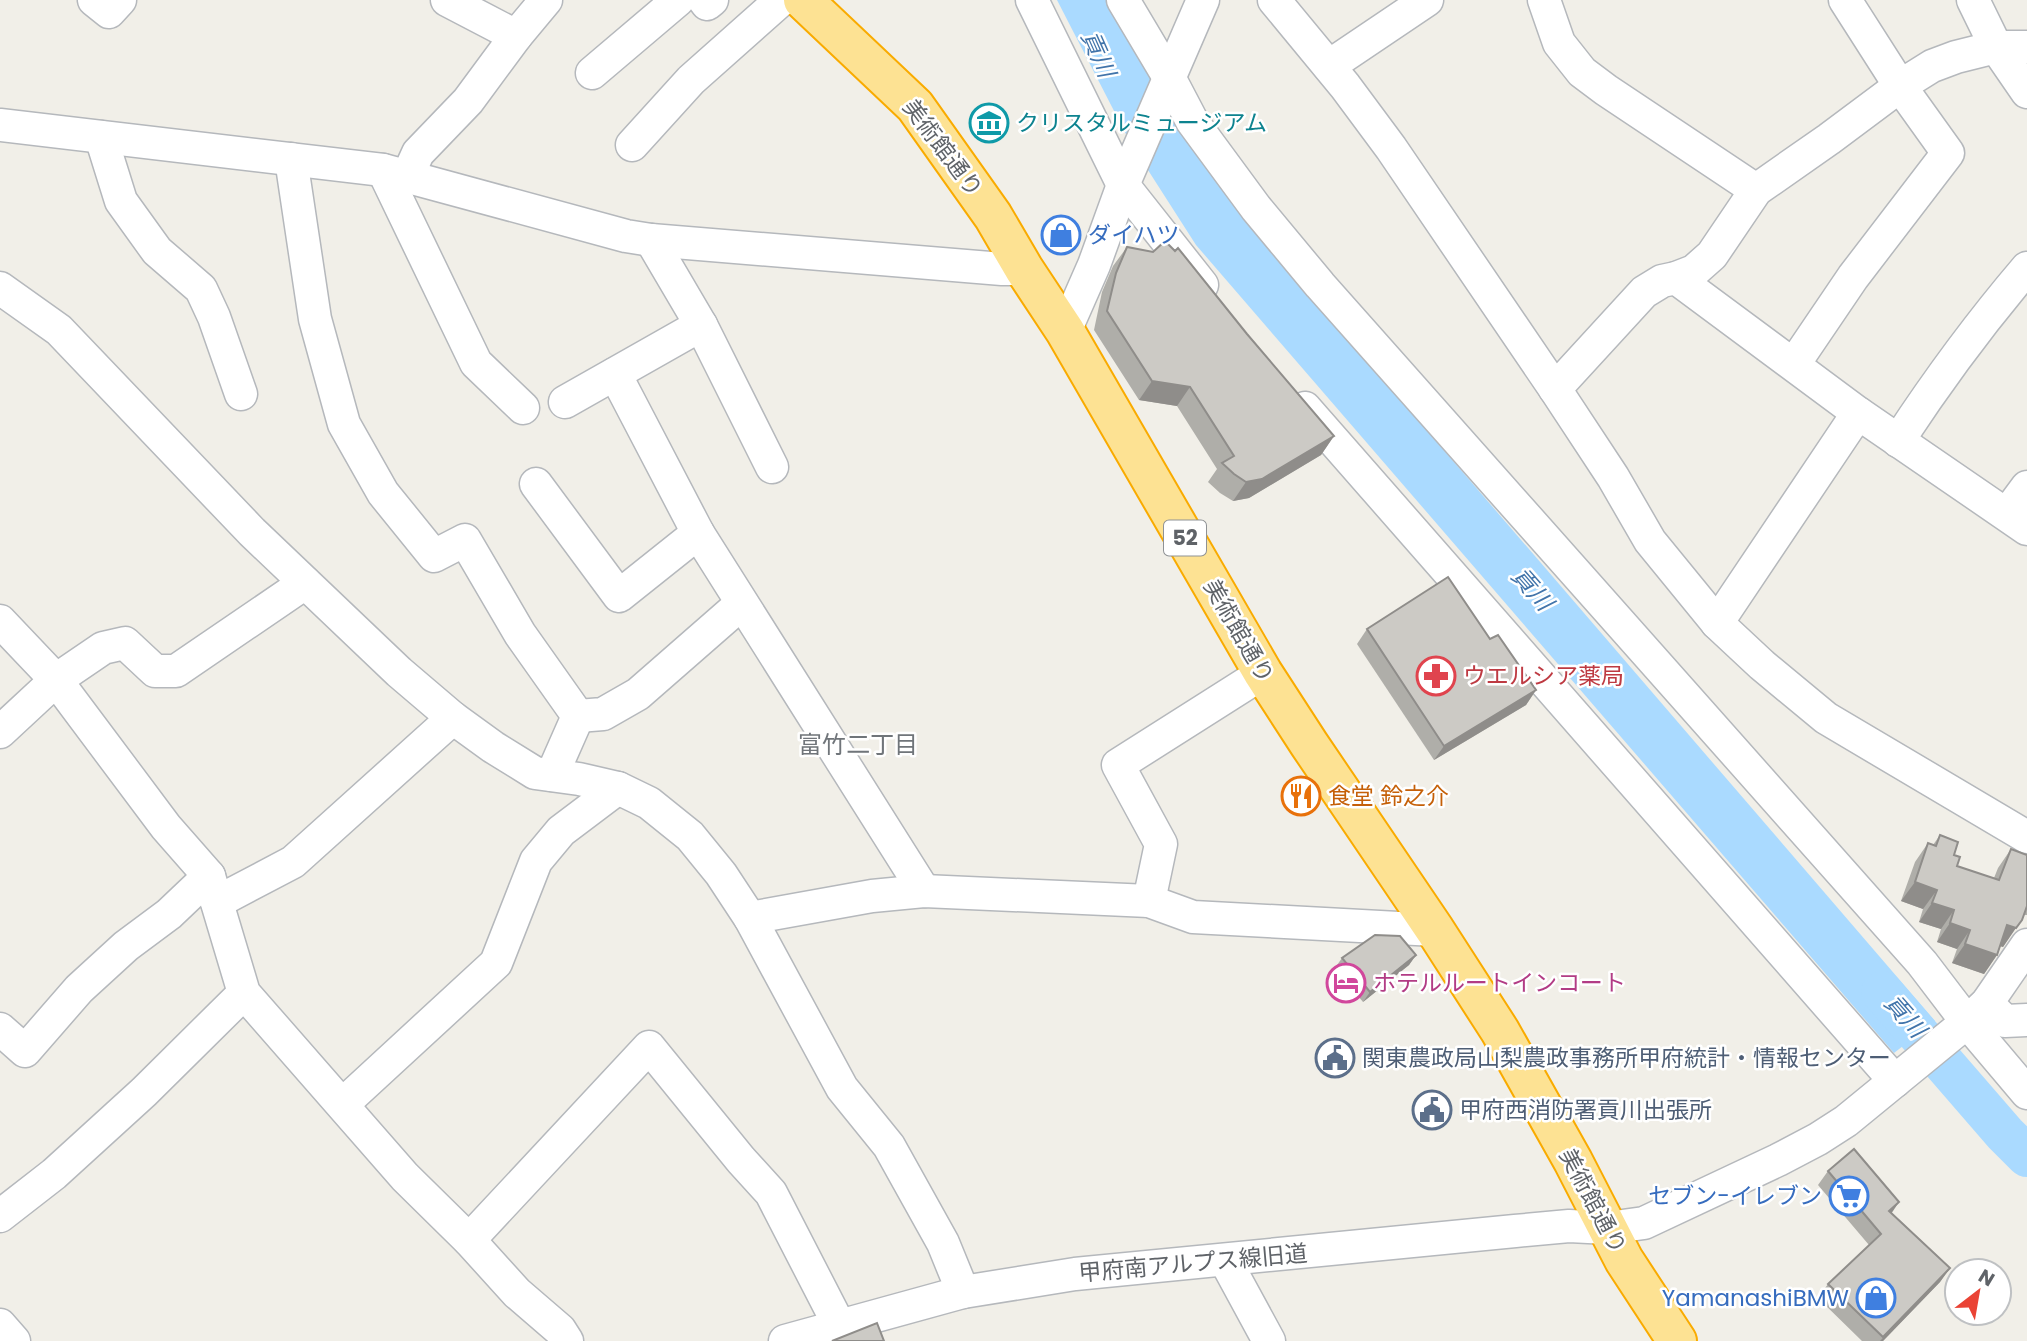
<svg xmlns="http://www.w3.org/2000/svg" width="2027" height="1341" font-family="Poppins,'Noto Sans JP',sans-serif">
  <rect width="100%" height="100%" fill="#f1efe8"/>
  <path fill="#aadaff" d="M1057,0H1109L1158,88L1232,204L1935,1021L1894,1053L1196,245L1130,142Z"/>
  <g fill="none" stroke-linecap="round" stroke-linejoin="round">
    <path stroke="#aadaff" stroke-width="42" d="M1882,992L2005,1134L2027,1156"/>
    <defs>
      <g id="minor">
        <path d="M94,0L109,12L120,0"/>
        <path d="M447,0L516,36"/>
        <path d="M704,0L707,4L712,0"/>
        <path d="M1032,0L1123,185L1202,285"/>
        <path d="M1123,0L1170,79L1192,121L1256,208L1320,285L1922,963L1967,1022L2027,1093"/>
        <path d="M1274,0L1345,86L1391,148L1555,389L1613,477L1650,541L1717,623L1762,665L1826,718L2027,837"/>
        <path d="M1544,0L1559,43L1582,72L1606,90L1756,190"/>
        <path d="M1973,0L1996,47L2027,92"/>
        <path d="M1329,66L1427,0"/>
        <path d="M592,73L678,0"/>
        <path d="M0,125L383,170L626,236L651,240L1002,269H1024"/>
        <path d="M101,137L121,201L157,251L201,289L214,317L241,394"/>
        <path d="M632,145L691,80L781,0"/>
        <path d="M291,159L315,319L344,424L383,493L434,556L465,540L520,634L578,716L552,775"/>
        <path d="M383,170L476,363L523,408"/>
        <path d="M408,175L418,153L468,101L516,36L546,0"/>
        <path d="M651,240L701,325L772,467"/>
        <path d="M1676,278L1858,413L2027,529"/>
        <path d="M0,288L59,330L252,532L399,672L453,718L493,747L535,773L579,779L618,788L649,803L690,836L721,874L750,918L842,1088L889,1146L943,1243L963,1292"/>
        <path d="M1065,331L1094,265L1123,185L1203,0"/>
        <path d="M1794,364L1853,277L1948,153L1900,86L1845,0"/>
        <path d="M615,374L698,533L924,891"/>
        <path d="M1555,389L1644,292L1662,281L1676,278L1694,271L1712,255L1756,190L1829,139L1900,86L1932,66L1956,57L1996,47H2027"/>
        <path d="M565,402L701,325"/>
        <path d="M1305,408L1895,1081"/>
        <path d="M1898,441C1938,380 1980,323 2027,268"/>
        <path d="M536,484L619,596L698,533"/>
        <path d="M2007,514L2027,487"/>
        <path d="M0,621L56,680L166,827L209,876L244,993L405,1177L469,1240L517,1293L560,1330L567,1341"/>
        <path d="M1717,623L1858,413"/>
        <path d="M578,716L603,714L638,694L741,604"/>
        <path d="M0,732L56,680L103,648L125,643L155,671H176L305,583"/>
        <path d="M1149,901L1161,844L1118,765L1263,673"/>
        <path d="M217,902L293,862L453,718"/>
        <path d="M750,918L872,896L924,891L1149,901L1193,917L1435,930"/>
        <path d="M1987,1003L2005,1021L2027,1020"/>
        <path d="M0,1029L25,1051L79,989L126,946L169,914L209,876"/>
        <path d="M343,1104L496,963L536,861L561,831L618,788"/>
        <path d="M0,1216L54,1174L144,1092L244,993"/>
        <path d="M469,1240L649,1047L741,1160L771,1193L840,1327"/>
        <path d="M1225,1260L1269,1341"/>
        <path d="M0,1325L14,1341"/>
        <path d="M785,1341L963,1292L1075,1274L1515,1231L1569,1226L1608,1228L1644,1223L1778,1160L1818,1139L1846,1121L1967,1022L1987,1003L2027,945"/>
      </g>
      <path id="highway" d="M803,0L915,106L993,216L1024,269L1065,331L1263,673L1309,744L1435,930L1500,1031L1573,1161L1624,1260L1677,1341"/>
    </defs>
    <use href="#minor" stroke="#b5b8bc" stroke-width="35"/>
    <use href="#highway" stroke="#f9ab00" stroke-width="42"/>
    <use href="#minor" stroke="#fff" stroke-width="32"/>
    <use href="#highway" stroke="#fde293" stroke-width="38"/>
  </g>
  <g fill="#afaea9">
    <path d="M1127,247L1247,334L1334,436L1321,455L1249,498L1233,501L1220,493L1208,482L1217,469L1177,406L1139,400L1094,330L1102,292L1113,266Z"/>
    <path d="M1367,629L1490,639L1536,690L1526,705L1434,760L1357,644Z"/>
    <path d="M1940,835L1954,855L1957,866L1994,878L1998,868L2011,849L2027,855V915H2024L2003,947L2000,946L1997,955L1984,974L1952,963L1957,949L1937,942L1941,929L1919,922L1923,909L1901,901L1915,862L1928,843L1933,845Z"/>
    <path d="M1416,955L1409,965L1363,1002L1335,968L1342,958Z"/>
    <path d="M1828,1171L1892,1213L1950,1268L1940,1282L1883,1341H1862L1818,1298L1828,1284L1869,1245L1818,1185Z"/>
  </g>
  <g fill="#8f8d8a">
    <path d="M1152,381L1190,387L1177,406L1139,400Z"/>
    <path d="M1334,436L1321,455L1249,498L1233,501L1246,482Z"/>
    <path d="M1536,690L1526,705L1434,760L1444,746Z"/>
    <path d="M1915,882L1937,890L1923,909L1901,901Z"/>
    <path d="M1932,903L1954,910L1941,929L1919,922Z"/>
    <path d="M1950,923L1970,930L1957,949L1937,942Z"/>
    <path d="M2007,925L2016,928L2003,947L1994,944Z"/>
    <path d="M1965,944L1997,955L1984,974L1952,963Z"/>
    <path d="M1416,955L1409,965L1363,1002L1370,992Z"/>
    <path d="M1899,1202L1889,1217V1211Z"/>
    <path d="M1950,1268L1940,1282L1883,1341H1880Z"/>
  </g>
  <g fill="#cccac5" stroke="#8f8d8a" stroke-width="2">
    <path d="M1165,241L1175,251L1178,248L1247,334L1334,436L1262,479L1246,482L1234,474L1222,463L1234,456L1190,387L1152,381L1107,311L1116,273L1127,247L1153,252Z"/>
    <path d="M1448,577L1490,639L1498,635L1536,690L1444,746L1367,629Z"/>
    <path d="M1940,835L1958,842L1954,855L1960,857L1957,866L1999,880L2011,849L2027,855V906L2022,920L2016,928L2007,925L1997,955L1965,944L1970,930L1950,923L1954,910L1932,903L1937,890L1915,882L1928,843L1936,846Z"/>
    <path d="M1375,935L1400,936L1416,955L1370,992L1342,958Z"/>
    <path d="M1854,1149L1899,1202L1889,1211L1950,1268L1883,1337L1828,1284L1881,1234L1828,1171Z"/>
    <path d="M877,1323L884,1341H832Z"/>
  </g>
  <defs>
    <symbol id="museum-ring" viewBox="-11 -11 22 22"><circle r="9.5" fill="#fff" stroke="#0f9aa8" stroke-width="1.5"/><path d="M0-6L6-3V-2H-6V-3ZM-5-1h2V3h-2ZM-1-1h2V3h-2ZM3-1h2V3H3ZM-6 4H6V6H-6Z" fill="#0f9aa8"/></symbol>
    <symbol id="shop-ring" viewBox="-11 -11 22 22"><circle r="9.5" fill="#fff" stroke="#3f7fe0" stroke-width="1.5"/><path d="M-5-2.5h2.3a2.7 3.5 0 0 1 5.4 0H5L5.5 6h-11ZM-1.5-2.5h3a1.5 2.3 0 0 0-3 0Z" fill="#3f7fe0"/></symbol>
    <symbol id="pharmacy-ring" viewBox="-11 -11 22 22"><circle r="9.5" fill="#fff" stroke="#e0444e" stroke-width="1.5"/><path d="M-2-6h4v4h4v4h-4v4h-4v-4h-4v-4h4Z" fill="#e0444e"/></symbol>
    <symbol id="restaurant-ring" viewBox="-11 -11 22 22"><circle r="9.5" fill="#fff" stroke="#e8710a" stroke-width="1.5"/><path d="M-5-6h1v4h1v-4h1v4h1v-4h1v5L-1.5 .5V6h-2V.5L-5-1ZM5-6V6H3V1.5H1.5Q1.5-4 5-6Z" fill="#e8710a"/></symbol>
    <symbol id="hotel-ring" viewBox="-11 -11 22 22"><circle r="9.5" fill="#fff" stroke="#d1479c" stroke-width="1.5"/><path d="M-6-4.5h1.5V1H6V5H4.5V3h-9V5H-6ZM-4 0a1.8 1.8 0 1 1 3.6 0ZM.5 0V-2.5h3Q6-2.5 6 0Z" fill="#d1479c"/></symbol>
    <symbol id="civic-ring" viewBox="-11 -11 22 22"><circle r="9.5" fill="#fff" stroke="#5c6f8a" stroke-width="1.5"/><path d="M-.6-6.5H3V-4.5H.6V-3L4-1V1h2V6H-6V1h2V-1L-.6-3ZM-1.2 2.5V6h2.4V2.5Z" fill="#5c6f8a"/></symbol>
    <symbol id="supermarket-ring" viewBox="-11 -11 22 22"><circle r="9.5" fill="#fff" stroke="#3f7fe0" stroke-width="1.5"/><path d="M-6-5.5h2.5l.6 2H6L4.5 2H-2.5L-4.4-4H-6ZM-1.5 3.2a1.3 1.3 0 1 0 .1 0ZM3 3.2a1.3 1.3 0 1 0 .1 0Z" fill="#3f7fe0"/></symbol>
  </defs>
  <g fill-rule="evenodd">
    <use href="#museum-ring" x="967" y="101" width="44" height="44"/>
    <use href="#shop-ring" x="1039" y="213" width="44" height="44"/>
    <use href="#pharmacy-ring" x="1414" y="654" width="44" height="44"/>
    <use href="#restaurant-ring" x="1279" y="774" width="44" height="44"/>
    <use href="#hotel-ring" x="1324" y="961" width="44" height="44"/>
    <use href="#civic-ring" x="1313" y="1036" width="44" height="44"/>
    <use href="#civic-ring" x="1410" y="1088" width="44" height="44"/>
    <use href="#supermarket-ring" x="1827" y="1174" width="44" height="44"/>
    <use href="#shop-ring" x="1854" y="1276" width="44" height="44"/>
  </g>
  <g text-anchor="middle" stroke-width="5" stroke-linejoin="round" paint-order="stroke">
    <rect fill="#fff" stroke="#8f9295" stroke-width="2" x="1164" y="520.5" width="42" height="35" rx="5"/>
    <g font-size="21" font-weight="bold" fill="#5f6368">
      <text x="1185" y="545">52</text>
    </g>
    <g font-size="23" fill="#0d838f" stroke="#fff" text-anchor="start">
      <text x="1016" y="131">クリスタルミュージアム</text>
    </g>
    <g font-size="23" fill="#5f6368" stroke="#fff">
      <text transform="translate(943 148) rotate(53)" y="8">美術館通り</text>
      <text transform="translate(1239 631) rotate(60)" y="8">美術館通り</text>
      <text transform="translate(1593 1201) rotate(62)" y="8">美術館通り</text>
      <text transform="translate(1193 1263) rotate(-5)" y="8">甲府南アルプス線旧道</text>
    </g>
    <g font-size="23" fill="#366cbe" stroke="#fff" text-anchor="end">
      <text x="1088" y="243" text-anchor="start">ダイハツ</text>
      <text x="1822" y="1204">セブン-イレブン</text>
      <text x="1849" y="1306">YamanashiBMW</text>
    </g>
    <g font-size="23" fill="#be3a42" stroke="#fff" text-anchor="start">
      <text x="1463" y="684">ウエルシア薬局</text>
    </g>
    <g font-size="23" fill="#c56008" stroke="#fff" text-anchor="start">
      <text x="1328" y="804">食堂 鈴之介</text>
    </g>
    <g font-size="23" fill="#b23c85" stroke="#fff" text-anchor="start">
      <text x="1373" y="991">ホテルルートインコート</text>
    </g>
    <g font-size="23" fill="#4e5e75" stroke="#fff" text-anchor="start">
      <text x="1362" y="1066">関東農政局山梨農政事務所甲府統計・情報センター</text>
      <text x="1459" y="1118">甲府西消防署貢川出張所</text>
    </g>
    <g font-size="24" font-style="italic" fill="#4174aa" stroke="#fff">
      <text transform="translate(1098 54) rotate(66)" y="8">貢川</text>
      <text transform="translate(1532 589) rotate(49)" y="8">貢川</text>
      <text transform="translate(1905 1016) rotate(49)" y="8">貢川</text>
    </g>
    <g font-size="24" fill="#70757a" stroke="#fff">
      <text x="858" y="753">富竹二丁目</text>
    </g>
  </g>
  <g transform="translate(1978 1292) rotate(31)"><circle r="33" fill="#ffffff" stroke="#bfc1c3" stroke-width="2"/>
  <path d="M0-5L12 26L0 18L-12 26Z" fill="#ea4335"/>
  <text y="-10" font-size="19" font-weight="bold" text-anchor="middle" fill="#5f6368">N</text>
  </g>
</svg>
